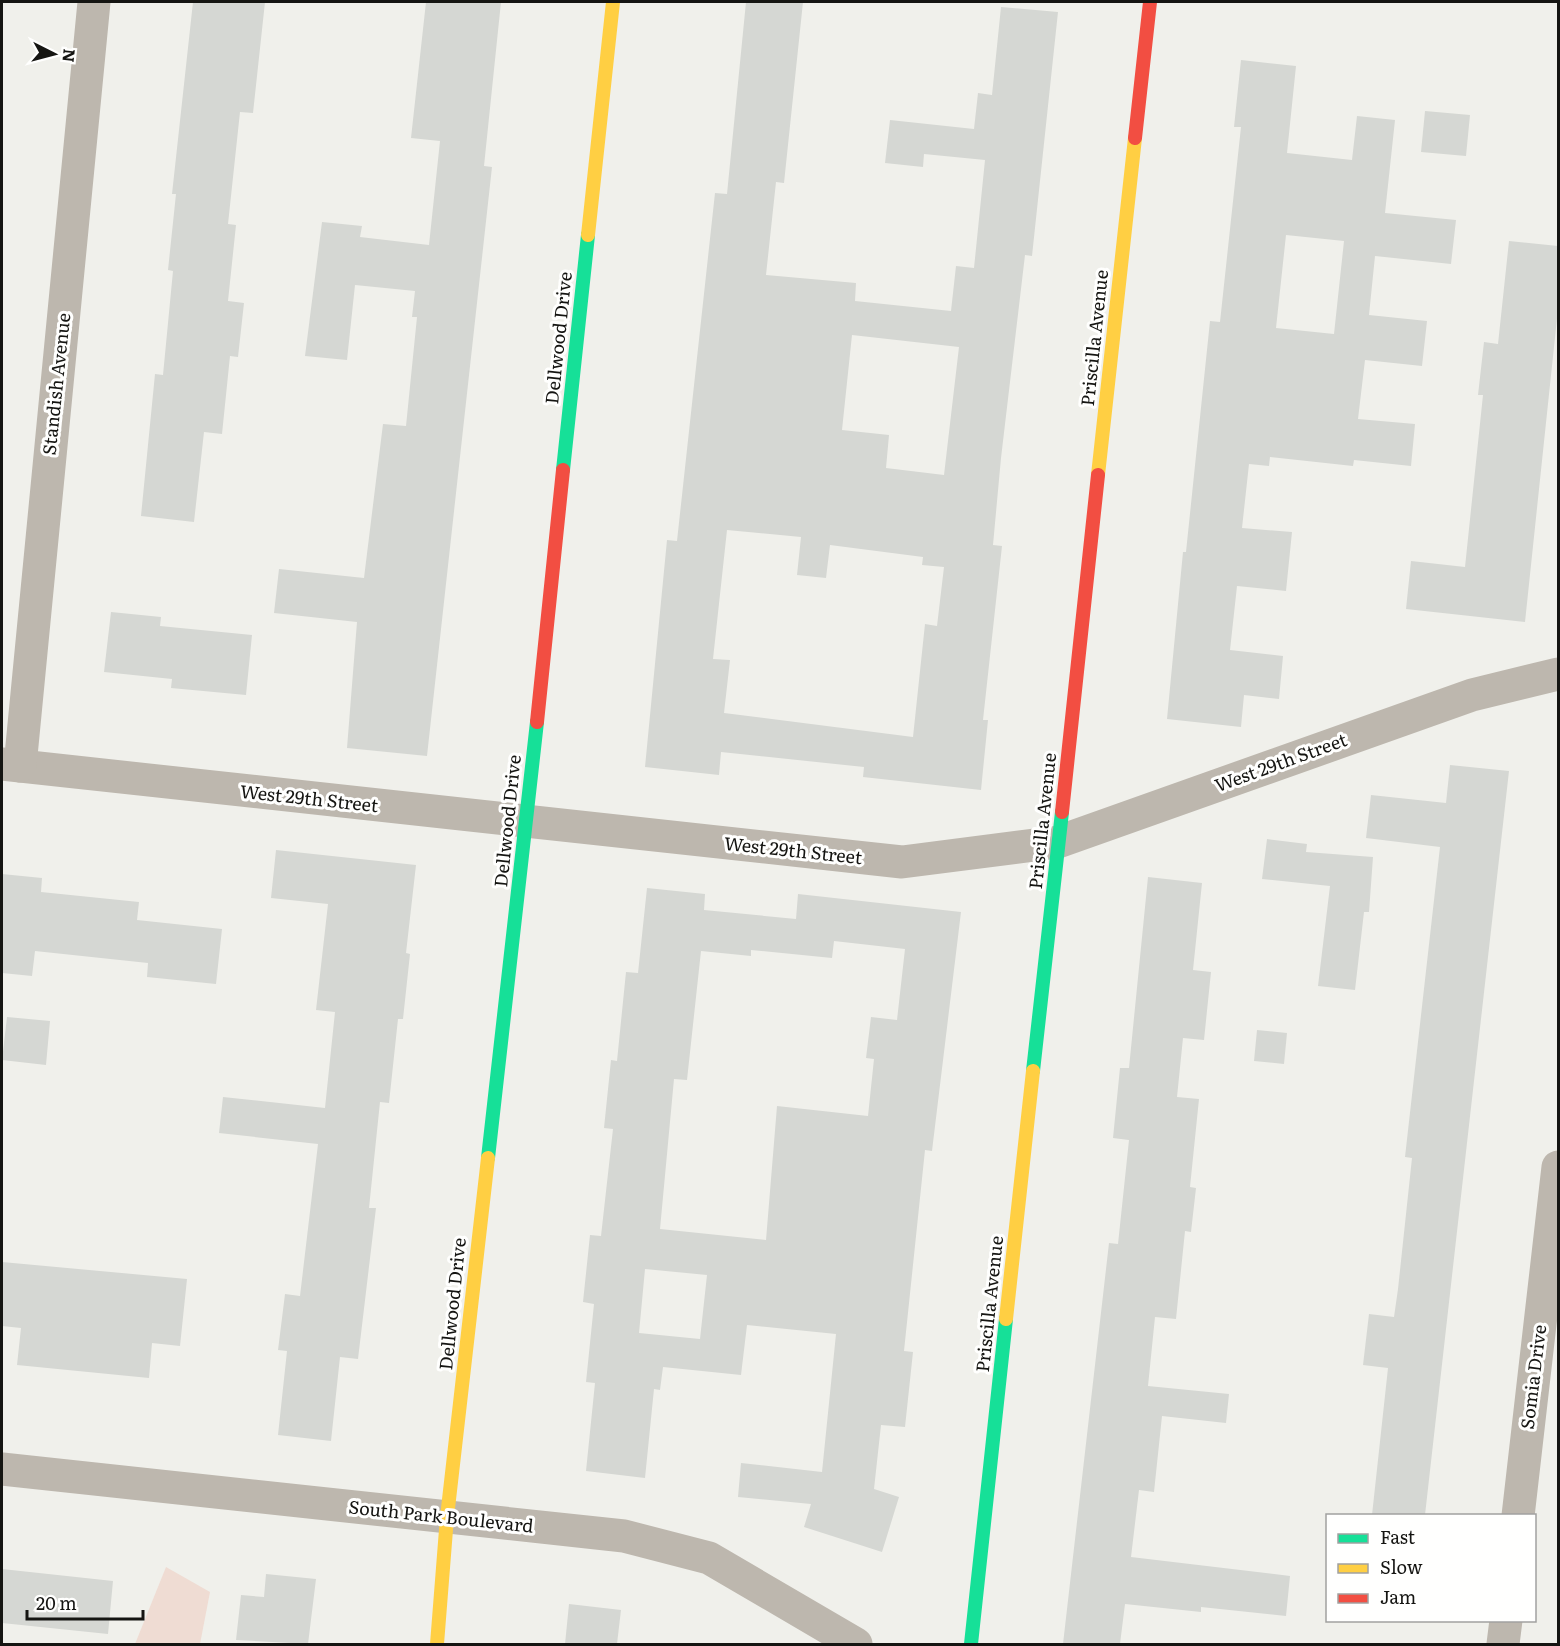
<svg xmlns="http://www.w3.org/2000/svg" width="1560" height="1646" font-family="Literata,serif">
  <rect width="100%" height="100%" fill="#f0f0eb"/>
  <path fill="#efdcd3" d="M166,1567L210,1592L200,1644H135Z"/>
  <g fill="#d5d7d3" fill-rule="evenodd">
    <path d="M193,2H265L253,113L240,112L228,224L236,225L228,301L244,303L238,357L230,356L222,434L204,432L194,522L141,516L155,374L163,375L173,271L168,270L176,194H172Z"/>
    <path d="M426,2H501L484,166L492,167L427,756L347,748L357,622L274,613L279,569L364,578L383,424L406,426L417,317H412L415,291L355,285L347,360L305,356L322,222L362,226L360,237L429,245L440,141L411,138Z"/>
    <path d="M746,2H803L784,183L776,182L766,275L856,283L855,301L951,311L956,266L974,268L985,160L924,154L923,167L885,163L890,120L974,129L978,93L992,95L1001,7L1058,12L1032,256L1025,255L1001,458L993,545L1002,546L983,720H988L981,790L863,777L864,767L721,752L719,775L645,767L667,540L677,541L715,193L727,194ZM852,335L959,347L944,475L886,468L889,435L842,430ZM727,530L801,537L797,575L826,578L830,545L923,557L922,565L944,567L937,626L925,624L913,737L724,713L730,660L713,659Z"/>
    <path d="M1241,60L1296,66L1287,153L1352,160L1357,116L1395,120L1385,213L1456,220L1451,264L1375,256L1369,315L1427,321L1422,366L1365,360L1358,419L1415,424L1411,466L1354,460L1353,466L1270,457L1269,466L1249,464L1242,528L1292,532L1286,591L1237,586L1230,650L1283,656L1279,699L1244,695L1241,727L1167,719L1183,552H1186L1210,321L1220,322L1241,127H1234ZM1286,235L1344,241L1334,334L1276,328Z"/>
    <path d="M1425,111L1470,115L1466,156L1421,152Z"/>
    <path d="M1509,241L1558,246V309L1525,622L1406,609L1411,561L1465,567L1483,395H1478L1484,342L1498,344Z"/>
    <path d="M111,612L161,617L160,626L252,635L246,695L171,688L172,679L104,672Z"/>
    <path d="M1450,765L1509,771L1425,1515H1372L1388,1368L1363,1365L1369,1314L1394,1317L1398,1289L1412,1158L1405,1157L1440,847L1366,838L1371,795L1446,803Z"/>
    <path d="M1267,839L1307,844L1306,852L1373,857L1369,912H1364L1355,990L1318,986L1330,886L1262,879Z"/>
    <path d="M276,850L416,865L406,953L410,954L403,1019H398L389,1103L380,1102L369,1208H376L358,1359L340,1357L331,1441L278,1435L287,1351L278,1350L285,1294L300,1296L318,1144L219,1133L223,1097L325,1108L335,1012L316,1010L328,904L271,898Z"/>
    <path d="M2,874L42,878L41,892L139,902L137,920L222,929L216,984L147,977L148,963L35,951L32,976L2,973Z"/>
    <path d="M1148,877L1202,883L1193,970L1211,972L1204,1040L1183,1038L1177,1097L1199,1099L1190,1187L1196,1188L1191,1232L1185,1231L1176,1319L1155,1317L1148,1386L1229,1394L1226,1423L1162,1416L1154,1492L1139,1490L1131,1557L1290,1576L1286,1616L1201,1607V1612L1125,1604L1120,1644H1063L1109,1243L1118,1244L1129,1140L1113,1138L1120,1068H1129Z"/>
    <path d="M647,888L705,894L704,910L796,919L798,894L961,912L932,1151L925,1150L904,1351L913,1352L905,1427L881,1425L874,1489L899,1497L882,1552L804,1527L811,1504L738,1497L741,1463L822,1472L836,1334L747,1325L741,1375L663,1367L660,1390L654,1389L645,1478L586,1471L595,1383L586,1382L594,1304L583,1302L590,1235L601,1236L613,1129L604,1128L611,1060L617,1061L626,972L638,973ZM834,941L905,949L897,1020L871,1017L866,1058L874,1059L868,1116L777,1106L766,1240L660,1229L674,1079L687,1080L701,951L751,956V950L832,958ZM645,1269L707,1275L700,1339L639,1333Z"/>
    <path d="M7,1017L50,1021L46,1065L2,1060Z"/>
    <path d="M1257,1030L1287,1033L1284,1064L1254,1061Z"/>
    <path d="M2,1262L187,1279L180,1346L152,1343L149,1378L17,1365L21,1328L2,1326Z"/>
    <path d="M2,1569L113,1581L108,1634L2,1623Z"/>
    <path d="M266,1574L316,1579L308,1644L236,1640L241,1595L264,1597Z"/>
    <path d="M569,1604L621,1610L617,1644H565Z"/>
  </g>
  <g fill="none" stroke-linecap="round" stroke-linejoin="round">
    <g stroke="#bdb7ae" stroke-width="33">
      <path d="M2,764L902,862L1058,842L1472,695L1558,674"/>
      <path d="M20,766L94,2"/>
      <path d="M2,1469L624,1536L709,1558L856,1644"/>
      <path d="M1518,1516L1558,1167"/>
      <path d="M1503,1644L1506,1620"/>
    </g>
    <g stroke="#16e098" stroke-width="14">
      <path d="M563,470L588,235"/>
      <path d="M1033,1071L1062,812"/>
      <path d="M488,1158L537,722"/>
      <path d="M971,1644L1006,1319"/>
    </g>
    <g stroke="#ffcf43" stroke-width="14">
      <path d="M588,235L613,2"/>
      <path d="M1098,475L1135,138"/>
      <path d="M1006,1319L1033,1071"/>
      <path d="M437,1644L447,1517L488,1158"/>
    </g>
    <g stroke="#f24e42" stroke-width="14">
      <path d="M1135,138L1150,2"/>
      <path d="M537,722L563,470"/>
      <path d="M1062,812L1098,475"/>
    </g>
  </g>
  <g text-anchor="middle" stroke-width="6" stroke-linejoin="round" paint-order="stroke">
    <g font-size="18" fill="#151512" stroke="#fffffe">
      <text transform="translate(559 338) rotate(-84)" y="6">Dellwood Drive</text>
      <text transform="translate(1095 338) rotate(-84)" y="6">Priscilla Avenue</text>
      <text transform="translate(57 384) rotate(-84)" y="6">Standish Avenue</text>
      <text transform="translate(1281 763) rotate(-20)" y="6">West 29th Street</text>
      <text transform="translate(309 799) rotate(6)" y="6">West 29th Street</text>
      <text transform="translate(508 821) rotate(-84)" y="6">Dellwood Drive</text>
      <text transform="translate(1043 821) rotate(-84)" y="6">Priscilla Avenue</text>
      <text transform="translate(793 851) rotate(6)" y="6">West 29th Street</text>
      <text transform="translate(453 1304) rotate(-84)" y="6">Dellwood Drive</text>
      <text transform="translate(990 1304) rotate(-84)" y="6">Priscilla Avenue</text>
      <text transform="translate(1534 1377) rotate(-83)" y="6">Somia Drive</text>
      <text transform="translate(441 1517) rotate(6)" y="6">South Park Boulevard</text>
    </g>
  </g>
  <rect width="1560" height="1646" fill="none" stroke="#151512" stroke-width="6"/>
  <rect x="1326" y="1514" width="210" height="108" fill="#fffffe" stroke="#a1a1a0" stroke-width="1.5"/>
  <rect x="1338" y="1534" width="30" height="9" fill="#16e098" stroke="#a1a1a0" stroke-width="1.5"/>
  <text x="1380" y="1544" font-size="18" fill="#151512">Fast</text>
  <rect x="1338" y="1564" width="30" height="9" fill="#ffcf43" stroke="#a1a1a0" stroke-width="1.5"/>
  <text x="1380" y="1574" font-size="18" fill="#151512">Slow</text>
  <rect x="1338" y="1594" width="30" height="9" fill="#f24e42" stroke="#a1a1a0" stroke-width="1.5"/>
  <text x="1380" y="1604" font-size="18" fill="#151512">Jam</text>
  <g transform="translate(54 54) rotate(96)" stroke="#fffffe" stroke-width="4.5" paint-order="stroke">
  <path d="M0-4.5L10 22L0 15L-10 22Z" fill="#151512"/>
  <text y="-9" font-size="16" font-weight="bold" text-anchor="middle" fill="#151512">N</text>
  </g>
  <path d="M27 1610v9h116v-9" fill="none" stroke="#151512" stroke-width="3"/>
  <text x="36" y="1610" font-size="18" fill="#151512" stroke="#fffffe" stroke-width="4.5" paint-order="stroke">20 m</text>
</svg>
